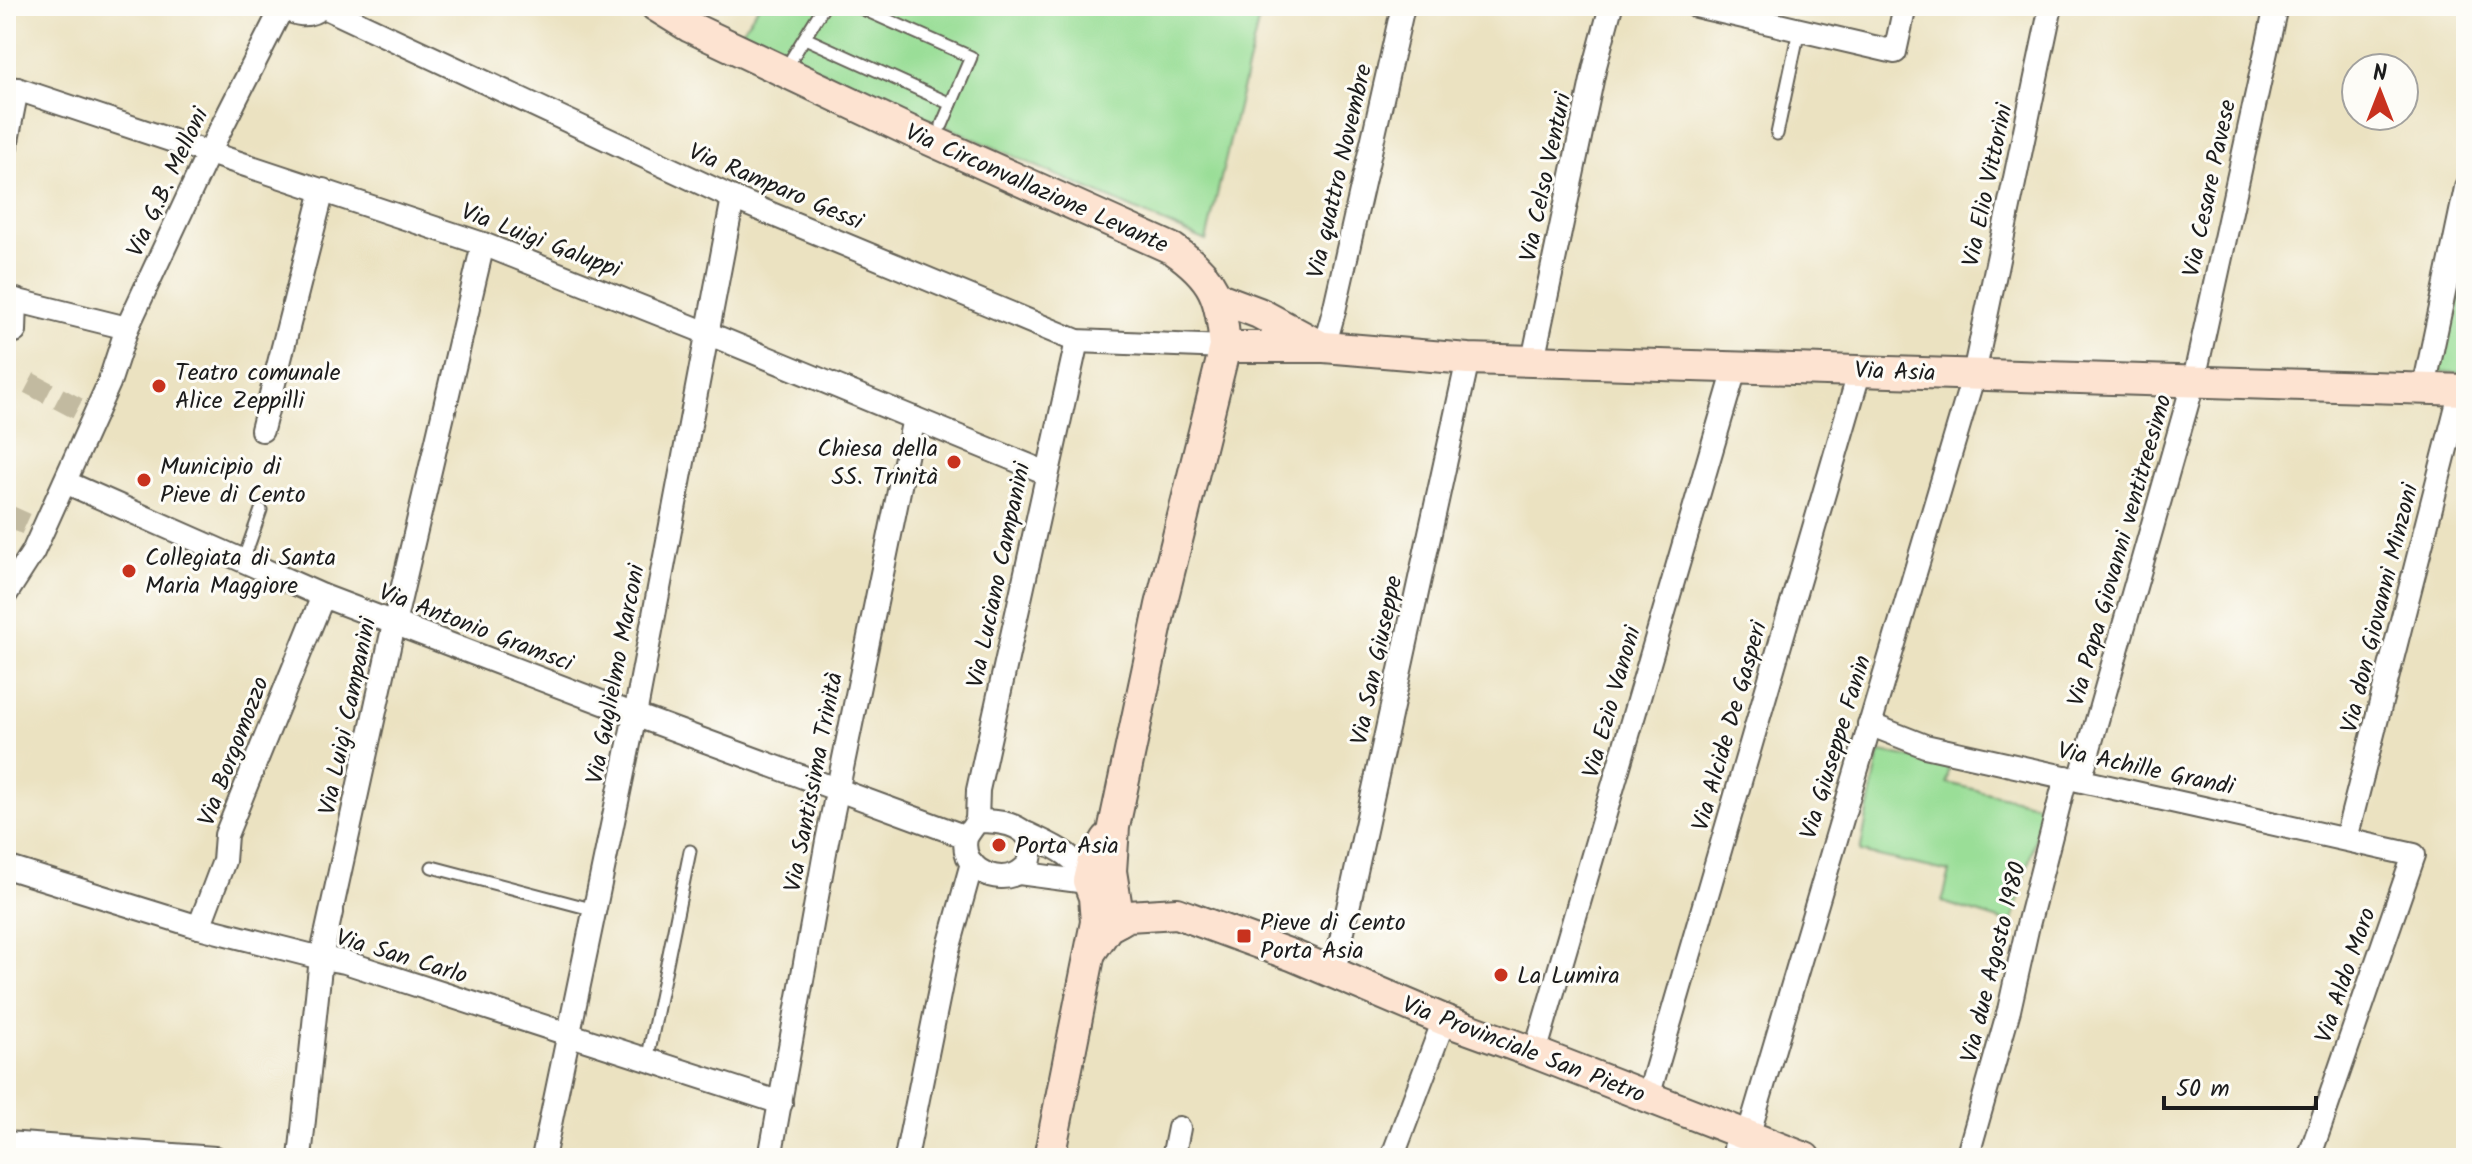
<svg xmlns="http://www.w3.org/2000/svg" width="2472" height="1164" font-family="Kalam,sans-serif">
  <rect width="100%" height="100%" fill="#fdfcf7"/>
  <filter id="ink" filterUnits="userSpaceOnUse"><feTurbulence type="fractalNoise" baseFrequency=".0125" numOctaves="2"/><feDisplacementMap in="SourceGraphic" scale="16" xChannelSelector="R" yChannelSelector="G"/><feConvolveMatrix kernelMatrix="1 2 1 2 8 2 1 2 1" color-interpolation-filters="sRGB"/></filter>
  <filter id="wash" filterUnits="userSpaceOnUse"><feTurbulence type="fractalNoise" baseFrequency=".006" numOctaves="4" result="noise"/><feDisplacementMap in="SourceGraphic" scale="32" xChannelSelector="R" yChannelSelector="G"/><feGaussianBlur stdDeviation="1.8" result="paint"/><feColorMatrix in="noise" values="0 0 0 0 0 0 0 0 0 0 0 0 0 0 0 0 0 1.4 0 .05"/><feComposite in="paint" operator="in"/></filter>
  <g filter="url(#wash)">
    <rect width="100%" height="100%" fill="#ebe2c1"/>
    <g fill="#9ade97" stroke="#5b7d5a" stroke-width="2">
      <path d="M759,6H1262L1206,241L739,35Z"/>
      <path d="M2455,293L2466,295V373L2440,372Z"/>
      <path d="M1880,752L1949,765L1947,783L2044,806L2012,924L1942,902L1950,872L1860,852Z"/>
    </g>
  </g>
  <g filter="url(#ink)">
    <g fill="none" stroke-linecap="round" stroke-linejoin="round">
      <g stroke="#c2baa0" stroke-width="22" stroke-dasharray="22 11" stroke-linecap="butt">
        <path d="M29,383L88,414"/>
        <path d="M6,515L42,531"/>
      </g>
      <defs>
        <g id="lane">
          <path d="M856,6L971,57L942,125"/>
          <path d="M805,38L951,104"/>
          <path d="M792,58L824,6"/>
          <path d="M1777,134L1799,30"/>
          <path d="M243,561L261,510"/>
          <path d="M432,867L595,910"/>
          <path d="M647,1061L690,851"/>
        </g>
        <g id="street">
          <path d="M278,6C297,15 307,19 324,6"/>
          <path d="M1696,6L1895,52L1905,6"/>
          <path d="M324,7L733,198L1077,341L1225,347"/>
          <path d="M6,88L17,89L483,244L707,333L1047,473"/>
          <path d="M6,146L17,89"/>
          <path d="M6,298L127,328"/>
          <path d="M15,331L16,300"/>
          <path d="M1324,347L1334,311L1403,6"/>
          <path d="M1533,360L1595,66L1611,6"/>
          <path d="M2424,388L2466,188"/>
          <path d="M262,430L323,190"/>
          <path d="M65,482L323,596L635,715L966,837"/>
          <path d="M6,594L33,552L109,383L127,328L208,154L282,8"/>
          <path d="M1869,724L1925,746L2414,855L2309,1158"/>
          <path d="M2080,780L2194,380L2276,6"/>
          <path d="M977,821L978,790L1077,341"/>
          <path d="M977,821C999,821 1023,823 1033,844L1029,864C1024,868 1020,873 1013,875C990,883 960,865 966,838C968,833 974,826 977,821Z"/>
          <path d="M1028,834C1053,846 1077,855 1088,881"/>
          <path d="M2346,839L2461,390"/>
          <path d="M6,867L199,927L321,958L345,962L781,1103"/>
          <path d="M1019,873L1079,881H1101"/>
          <path d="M199,927L224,861L226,835L323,596"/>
          <path d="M1334,972L1468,359"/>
          <path d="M1535,1053L1736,366"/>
          <path d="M1648,1097L1860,370"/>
          <path d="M1748,1136L1974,374L2051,6"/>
          <path d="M6,1143L215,1158"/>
          <path d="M300,1158L321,958L394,624L483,244"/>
          <path d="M543,1158L635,715L733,198"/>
          <path d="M770,1158L827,841L914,418"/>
          <path d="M906,1158L948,950L972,863"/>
          <path d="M1173,1158L1179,1128"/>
          <path d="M1392,1158L1444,1020"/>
          <path d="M1734,1158L1737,1131"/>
          <path d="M1967,1158L2009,1010L2028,925L2066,777"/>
        </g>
        <g id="secondary">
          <path d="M656,6L690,27L910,131L1173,249C1215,278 1221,298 1225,347L1161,605L1114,827L1111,871L1119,921"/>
          <path d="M1219,298L1259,313L1318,345"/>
          <path d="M1225,347H1324L1468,359L2466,390"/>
          <path d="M1092,950L1108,927L1128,916L1177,913L1294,956L1444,1020L1535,1053L1805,1158"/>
          <path d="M1049,1158L1096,922L1094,897L1088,881L1092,864L1107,839"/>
        </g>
      </defs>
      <use href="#lane" stroke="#646156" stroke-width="15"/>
      <use href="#street" stroke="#646156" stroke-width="26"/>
      <use href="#secondary" stroke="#646156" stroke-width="34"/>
      <use href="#lane" stroke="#fff" stroke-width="11"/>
      <use href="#street" stroke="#fff" stroke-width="22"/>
      <use href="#secondary" stroke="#fde3d1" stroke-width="30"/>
    </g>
  </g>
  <g fill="#c8321e" stroke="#fdfcf7" stroke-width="3">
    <circle cx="159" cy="386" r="8"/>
    <circle cx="954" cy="462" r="8"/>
    <circle cx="144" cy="480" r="8"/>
    <circle cx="129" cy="571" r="8"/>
    <circle cx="999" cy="845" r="8"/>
    <rect x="1236" y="928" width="16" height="16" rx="4"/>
    <circle cx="1501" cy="975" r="8"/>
  </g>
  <g text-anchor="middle" stroke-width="6" stroke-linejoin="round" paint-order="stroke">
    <g font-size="24" fill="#1c1c1c" stroke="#fdfcf7">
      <text transform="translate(1339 171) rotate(-77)" y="8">Via quattro Novembre</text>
      <text transform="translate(1545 177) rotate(-78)" y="8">Via Celso Venturi</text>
      <text transform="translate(167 182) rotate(-65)" y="8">Via G.B. Melloni</text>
      <text transform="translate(1987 185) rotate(-78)" y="8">Via Elio Vittorini</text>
      <text transform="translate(776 186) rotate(23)" y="8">Via Ramparo Gessi</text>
      <text transform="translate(1037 188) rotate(24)" y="8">Via Circonvallazione Levante</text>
      <text transform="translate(2209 188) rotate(-78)" y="8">Via Cesare Pavese</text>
      <text transform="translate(541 240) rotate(21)" y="8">Via Luigi Galuppi</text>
      <text transform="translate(1895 371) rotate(2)" y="8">Via Asia</text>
      <text transform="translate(2119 550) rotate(-74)" y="8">Via Papa Giovanni ventitreesimo</text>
      <text transform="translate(998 575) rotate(-78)" y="8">Via Luciano Campanini</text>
      <text transform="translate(2379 608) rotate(-76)" y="8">Via don Giovanni Minzoni</text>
      <text transform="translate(476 627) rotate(21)" y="8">Via Antonio Gramsci</text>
      <text transform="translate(1376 660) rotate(-78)" y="8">Via San Giuseppe</text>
      <text transform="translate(615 674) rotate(-79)" y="8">Via Guglielmo Marconi</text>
      <text transform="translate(1611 702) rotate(-74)" y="8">Via Ezio Vanoni</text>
      <text transform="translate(347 716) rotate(-78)" y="8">Via Luigi Campanini</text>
      <text transform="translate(1729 726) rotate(-74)" y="8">Via Alcide De Gasperi</text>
      <text transform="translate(1835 747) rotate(-73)" y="8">Via Giuseppe Fanin</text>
      <text transform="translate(233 751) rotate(-69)" y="8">Via Borgomozzo</text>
      <text transform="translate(2146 768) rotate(12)" y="8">Via Achille Grandi</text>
      <text transform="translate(813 782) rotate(-79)" y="8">Via Santissima Trinità</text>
      <text transform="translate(402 956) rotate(17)" y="8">Via San Carlo</text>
      <text transform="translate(1993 962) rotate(-76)" y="8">Via due Agosto 1980</text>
      <text transform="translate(2345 975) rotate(-71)" y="8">Via Aldo Moro</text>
      <text transform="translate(1524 1049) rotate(21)" y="8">Via Provinciale San Pietro</text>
    </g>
    <g font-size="24" fill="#1c1c1c" stroke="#fdfcf7" text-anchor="start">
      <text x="175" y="380">Teatro comunale<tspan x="175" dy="28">Alice Zeppilli</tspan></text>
      <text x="938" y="456" text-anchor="end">Chiesa della<tspan x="938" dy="28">SS. Trinità</tspan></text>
      <text x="160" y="474">Municipio di<tspan x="160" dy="28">Pieve di Cento</tspan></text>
      <text x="145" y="565">Collegiata di Santa<tspan x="145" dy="28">Maria Maggiore</tspan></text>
      <text x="1015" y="853">Porta Asia</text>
      <text x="1260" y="930">Pieve di Cento<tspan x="1260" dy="28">Porta Asia</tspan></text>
      <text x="1517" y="983">La Lumira</text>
    </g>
  </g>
  <rect width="2472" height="1164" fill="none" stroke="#fdfcf7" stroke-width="32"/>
  <g transform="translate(2380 92)"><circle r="38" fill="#fdfcf7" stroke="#a3a29f" stroke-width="2"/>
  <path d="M0-6L14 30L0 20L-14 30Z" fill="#c8321e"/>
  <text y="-12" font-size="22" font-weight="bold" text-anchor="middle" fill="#1c1c1c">N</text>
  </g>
  <path d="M2164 1096v12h152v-12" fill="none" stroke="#1c1c1c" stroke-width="4"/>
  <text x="2176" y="1096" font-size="24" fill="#1c1c1c" stroke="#fdfcf7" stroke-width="6" paint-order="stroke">50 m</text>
</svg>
